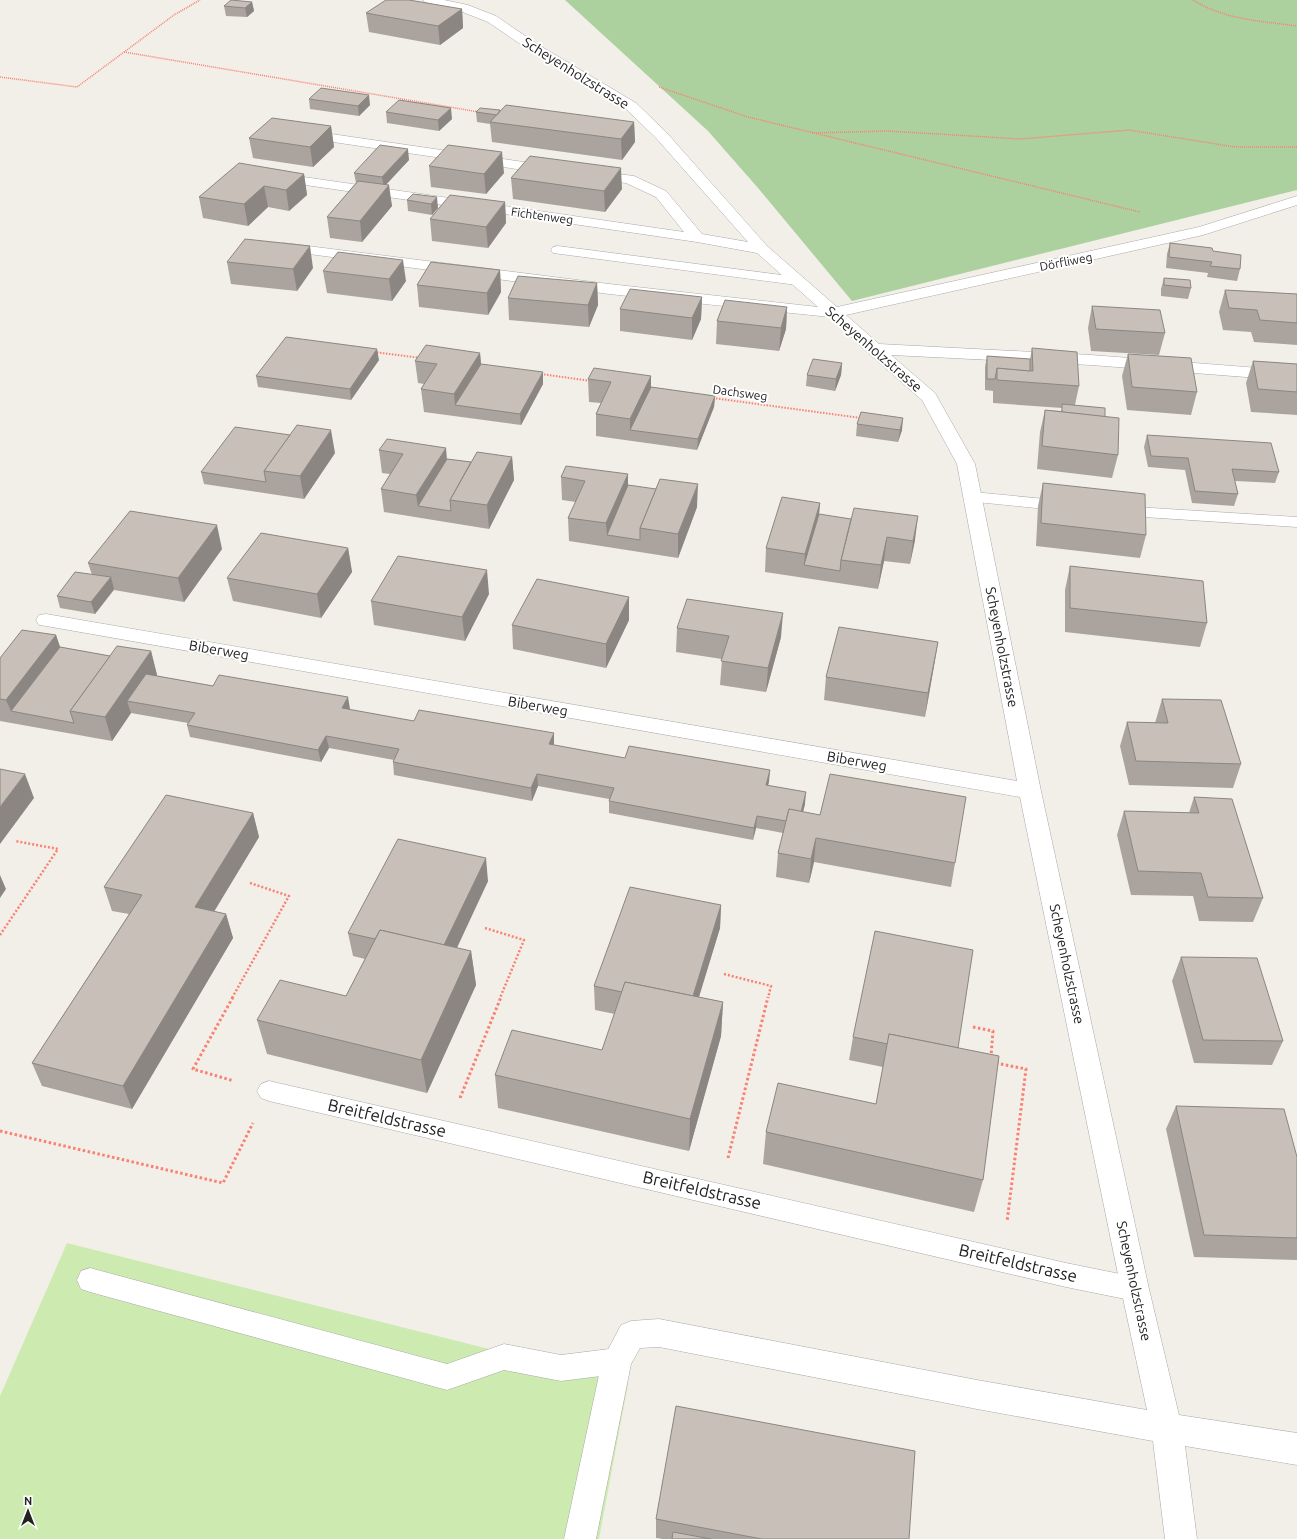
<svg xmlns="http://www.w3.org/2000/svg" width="1297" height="1539" font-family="Ubuntu,sans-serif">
  <rect width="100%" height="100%" fill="#f2efe9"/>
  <path fill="#cdebb0" d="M67,1243L628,1384L599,1539H0V1396Z"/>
  <path fill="#add19e" d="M565,0H1297V190L852,301L758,188L708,131Z"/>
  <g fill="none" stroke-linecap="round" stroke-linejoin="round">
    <defs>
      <g id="service">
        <path d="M558,246L797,277L802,278L804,281L802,284L797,285L553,253L551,250L553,247Z"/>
        <path d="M973,492L1066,501L1072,502L1074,506L1072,510L1066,511L967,501L965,497L967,493Z"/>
        <path d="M1119,506L1297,517V527L1113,515L1111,511L1113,507Z"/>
        <path d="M269,1081L1066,1263L1135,1277L1144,1280L1148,1289L1144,1298L1135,1301L1066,1287L269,1101L261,1098L257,1091L261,1084Z"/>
        <path d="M90,1268L447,1364L504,1344L561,1355L617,1348L627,1352L631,1361L627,1370L617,1374L561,1381L504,1370L447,1390L90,1292L81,1289L77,1280L81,1271Z"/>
      </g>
      <g id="minor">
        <path d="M423,0H444L468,5L496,16L537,44L636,103L666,132L767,246L837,307L1199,227L1297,196V205L1203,235L846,315L879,344L1091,355L1297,371V381L1091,365L891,355L935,393L975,464L1041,791L1149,1289L1179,1415L1297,1433V1465L1185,1446L1197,1539H1165L1153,1441L977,1409L659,1347L640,1348L631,1364L596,1539H564L602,1361L621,1325L631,1321L659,1319L977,1380L1147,1410L1121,1289L1020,797L46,626L39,625L36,620L39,615L46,614L1017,781L957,464L922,400L867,352L830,317L609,294L279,250L277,247L279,244L284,243L609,284L818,307L757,253L697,242L271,180L269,177L271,174L276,173L684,232L656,197L626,183L593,179L588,178L586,175L588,172L593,171L634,176L666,191L702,234L748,242L656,138L626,109L529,50L488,22L460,11L425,2Z"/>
        <path d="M304,130L551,166L556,167L558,170L556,173L551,174L299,137L297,134L299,131Z"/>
      </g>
    </defs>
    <use href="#service" stroke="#a9a9a9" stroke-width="1"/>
    <use href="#minor" stroke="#a9a9a9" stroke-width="1"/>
    <g stroke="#fa8072" stroke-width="1.5" stroke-dasharray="1 1" stroke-linecap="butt">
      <path d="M1193,0C1225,20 1261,21 1297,26"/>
      <path d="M124,52L479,112"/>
      <path d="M0,77L77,87L174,15L200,0"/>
      <path d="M659,87L748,117L1140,212"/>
      <path d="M812,133L887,131L1021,139L1129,130L1235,147H1297"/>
    </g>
    <g stroke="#fa8072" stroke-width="2" stroke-dasharray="1.5 1.5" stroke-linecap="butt">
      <path d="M374,352L421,358"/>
      <path d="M541,374L591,381"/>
      <path d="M713,398L861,418"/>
    </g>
    <g stroke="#fa8072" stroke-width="2.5" stroke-dasharray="2 2" stroke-linecap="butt">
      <path d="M485,928L524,940L500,998"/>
      <path d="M0,935L58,849L15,841"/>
      <path d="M724,974L771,986L768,998"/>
      <path d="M232,998L289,896L250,883"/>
    </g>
    <g stroke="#fa8072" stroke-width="3" stroke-dasharray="2.5 2.5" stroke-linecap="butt">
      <path d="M233,997L193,1069L234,1081"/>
      <path d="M973,1027L993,1031L991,1056"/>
      <path d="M996,1063L1026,1069L1007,1222"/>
      <path d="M460,1098L501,997"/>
      <path d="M0,1131L223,1183L253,1123"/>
      <path d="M728,1158L768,997"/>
    </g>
    <use href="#service" fill="#fff" fill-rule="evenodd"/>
    <use href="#minor" fill="#fff" fill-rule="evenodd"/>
  </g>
  <g fill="#aba49e">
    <path d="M252,2L254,11L247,17L226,16L224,6Z"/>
    <path d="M462,9L463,28L440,45L369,32L366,13Z"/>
    <path d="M309,99L370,105L359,116L310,109Z"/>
    <path d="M500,110L634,122L635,142L622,160L492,142L490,124L477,122L476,112Z"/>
    <path d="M386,112L452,119L439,131L387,123Z"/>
    <path d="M331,126L334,147L313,167L253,158L249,138Z"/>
    <path d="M409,160L386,184L392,206L362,242L330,238L327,217L356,183L354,173Z"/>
    <path d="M429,166L504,173L486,194L431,187Z"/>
    <path d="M304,174L307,195L289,211L268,207L248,226L203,218L199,197Z"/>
    <path d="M511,178L622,189L605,212L513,199Z"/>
    <path d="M413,194L438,208L432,215L408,211L407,200Z"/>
    <path d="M505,202L506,223L488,248L432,241L430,219Z"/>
    <path d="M1170,243L1213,251L1240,269L1237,281L1207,277L1208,273L1166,268L1167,254Z"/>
    <path d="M227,262L313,268L297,291L231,284Z"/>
    <path d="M500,270L501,292L488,315L419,307L417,285Z"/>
    <path d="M323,271L406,281L392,301L327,293Z"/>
    <path d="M1164,278L1191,288L1188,299L1161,296V289Z"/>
    <path d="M597,283L598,305L589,327L509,320L508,298Z"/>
    <path d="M1225,290L1297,294V345L1254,342L1251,332L1223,330L1219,312Z"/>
    <path d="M702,297L701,319L692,340L620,331V309Z"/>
    <path d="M1092,306L1165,333L1159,355L1091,351L1088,328Z"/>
    <path d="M787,307L786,329L779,351L716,344L717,321Z"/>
    <path d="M1032,348L1079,386L1075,405L1105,417L1118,455L1112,478L1037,469L1040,432L1045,410L1061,411L1062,408L993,403V391L985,390V367L987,356L1030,359Z"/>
    <path d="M480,353L481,364L543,384L521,425L424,412L421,389L424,384L418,383L415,361Z"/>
    <path d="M1128,354L1197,392L1191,415L1127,410L1122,376Z"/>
    <path d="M379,360L351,400L258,387L256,376Z"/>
    <path d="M1253,361L1297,364V415L1251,412L1246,383Z"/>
    <path d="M842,363L841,375L835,391L806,386L807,375Z"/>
    <path d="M651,376V387L715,396L714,407L697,450L596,436V414L601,403L589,402L588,379Z"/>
    <path d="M857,424L902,430L898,442L856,436Z"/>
    <path d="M1147,435L1279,472L1275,483L1235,481L1238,494L1234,506L1192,503L1185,470L1148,467L1144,447Z"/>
    <path d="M379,450L471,462L512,457L514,480L489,529L384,512L381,489L390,474L382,473Z"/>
    <path d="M335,453L304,499L204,484L201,472Z"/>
    <path d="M561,477L628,485L697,507L678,558L569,541L568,518L576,502L562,500Z"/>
    <path d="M1043,483L1146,535L1140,558L1036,546L1038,506Z"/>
    <path d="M820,503L819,514L915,540L910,564L884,561L878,589L765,572L766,548Z"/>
    <path d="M348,548L352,572L321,618L233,601L227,578Z"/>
    <path d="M222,549L184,602L114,590L95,614L60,608L57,596L92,575L88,563Z"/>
    <path d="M1070,566L1207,623L1200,647L1065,632V590Z"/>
    <path d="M489,594L465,641L374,625L371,601Z"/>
    <path d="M629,597V620L606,668L513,649L512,625Z"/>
    <path d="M677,628L781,637L766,692L720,685L722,659L676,652Z"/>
    <path d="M56,635L60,647L110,656L151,651L157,675V676L625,758L770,770L768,785L805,804L803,812L955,863L951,887L814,862L809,883L776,877L778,853L783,833L756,828L753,840L609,813V799L538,786L532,801L394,775L393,762L394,760L329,748L321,762L190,737L187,725L188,723L131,713L112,741L0,721V658Z"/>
    <path d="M938,642L925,717L824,700L826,677Z"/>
    <path d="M1162,699L1241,764L1233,788L1129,785L1120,746L1127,722L1155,723Z"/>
    <path d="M1194,797L1263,898L1253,922L1199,921L1193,896L1131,895L1117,835L1124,811L1189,813Z"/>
    <path d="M253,813L259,837L214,912L226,914L233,938L132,1109L42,1086L32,1063L129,914L112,911L104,887Z"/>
    <path d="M488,881L457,948L471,951L476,985L427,1093L267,1054L257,1020L346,996L365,959L353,956L348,933Z"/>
    <path d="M721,905L720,928L699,997L723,1002L721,1036L689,1151L498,1108L495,1075L602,1050L615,1014L595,1010L594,986Z"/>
    <path d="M1181,957L1283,1041L1272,1065L1194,1063L1172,981Z"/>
    <path d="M853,1037L958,1048L983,1180L974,1212L763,1164L766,1132L876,1104L883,1067L849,1060Z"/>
    <path d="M1176,1106L1297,1157V1260L1194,1257L1166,1129Z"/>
    <path d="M656,1519L909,1539H663L656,1538Z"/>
  </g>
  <g fill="#8b8681">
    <path d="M252,2L254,11L247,17L245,8Z"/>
    <path d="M462,9L463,28L440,45L438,26Z"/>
    <path d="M369,95L370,105L359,116L358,106Z"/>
    <path d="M451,108L452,119L439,131L438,120Z"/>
    <path d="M634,122L635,142L622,160L621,139Z"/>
    <path d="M331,126L334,147L313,167L310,147Z"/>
    <path d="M408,149L409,160L384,187L382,177Z"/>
    <path d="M502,152L504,173L486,194L484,174Z"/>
    <path d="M621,168L622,189L605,212L604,191Z"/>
    <path d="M304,174L307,195L289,211L286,190Z"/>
    <path d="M389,185L392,206L362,242L360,221Z"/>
    <path d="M264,186L268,207L248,226L244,204Z"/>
    <path d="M437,197L438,208L432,215L431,204Z"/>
    <path d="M505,202L506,223L488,248L486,227Z"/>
    <path d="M310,246L313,268L297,291L293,269Z"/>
    <path d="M403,260L406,281L392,301L389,279Z"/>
    <path d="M500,270L501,292L488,315L487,293Z"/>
    <path d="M597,283L598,305L589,327L588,305Z"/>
    <path d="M702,297L701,319L692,340V318Z"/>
    <path d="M787,307L786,329L779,351L781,328Z"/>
    <path d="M377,349L379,360L351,400L350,389Z"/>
    <path d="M480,353L482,375L455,405L454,394Z"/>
    <path d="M842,363L841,375L835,391L836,379Z"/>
    <path d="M543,372V384L521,425L520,414Z"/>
    <path d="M651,376V398L630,430V419Z"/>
    <path d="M715,396L714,407L697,450L698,439Z"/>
    <path d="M903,418L902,430L898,442L900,430Z"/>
    <path d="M331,430L335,453L304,499L300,476Z"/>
    <path d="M446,448L448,471L418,506L416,495Z"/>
    <path d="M512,457L514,480L489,529L487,505Z"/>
    <path d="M628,474V497L607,535L606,523Z"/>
    <path d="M698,484L697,507L678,558V534Z"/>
    <path d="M820,503L818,526L804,565L805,554Z"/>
    <path d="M918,516L915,540L910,564L913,541Z"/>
    <path d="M217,525L222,549L184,602L178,578Z"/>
    <path d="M887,537L884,561L878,589L881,565Z"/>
    <path d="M348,548L352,572L321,618L317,594Z"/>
    <path d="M487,570L489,594L465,641L462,617Z"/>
    <path d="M111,577L114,589L95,614L91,602Z"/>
    <path d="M629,597V620L606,668V644Z"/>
    <path d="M783,613L781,637L766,692L768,668Z"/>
    <path d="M56,635L64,659L11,711L6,700Z"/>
    <path d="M938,642L934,666L925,717L928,693Z"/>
    <path d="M151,651L157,675L138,703L127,701L131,713L112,741L105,717Z"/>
    <path d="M348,697L350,709L344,720L342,708Z"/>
    <path d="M554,733V745L550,757L549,744Z"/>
    <path d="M326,736L329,748L321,762L318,750Z"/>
    <path d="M770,770L769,782L765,797L766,785Z"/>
    <path d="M25,774L34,798L0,844V807Z"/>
    <path d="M537,774L538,786L532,801L531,788Z"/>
    <path d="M806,792L805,804L797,835L798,823Z"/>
    <path d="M253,813L259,837L202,931L195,907Z"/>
    <path d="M757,816L756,828L753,840L754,828Z"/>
    <path d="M816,838L814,862L809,883L811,859Z"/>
    <path d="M486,858L488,881L443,977L440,953Z"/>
    <path d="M0,875L6,889L0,898Z"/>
    <path d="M721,905L720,928L689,1029L690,1006Z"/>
    <path d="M226,914L233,938L132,1109L123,1086Z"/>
    <path d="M471,951L476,985L427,1093L421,1060Z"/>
    <path d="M723,1002L721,1036L689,1151L690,1119Z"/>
  </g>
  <g fill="#c7bfb8" stroke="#8b8681">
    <path d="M231,0L252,2L245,8L224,6Z"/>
    <path d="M386,0H409L462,9L438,26L366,13Z"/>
    <path d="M321,88L369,95L358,106L309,99Z"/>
    <path d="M399,100L451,108L438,120L386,112Z"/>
    <path d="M506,105L634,122L621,139L490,122Z"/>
    <path d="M480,108L500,110L497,115L476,112Z"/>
    <path d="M272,118L331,126L310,147L249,138Z"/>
    <path d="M380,145L408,149L382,177L354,173Z"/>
    <path d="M448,145L502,152L484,174L429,166Z"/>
    <path d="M530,156L621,168L604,191L511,178Z"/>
    <path d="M239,163L304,174L286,190L264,186L244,204L199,197Z"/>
    <path d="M358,181L389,185L360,221L327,217Z"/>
    <path d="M413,194L437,197L431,204L407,200Z"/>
    <path d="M450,195L505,202L486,227L430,219Z"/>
    <path d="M245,239L310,246L293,269L227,262Z"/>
    <path d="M1170,243L1212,248L1213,251L1241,255L1240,269L1210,266L1212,262L1169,257Z"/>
    <path d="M338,252L403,260L389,279L323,271Z"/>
    <path d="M431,262L500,270L487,293L417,285Z"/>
    <path d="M518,276L597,283L588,305L508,298Z"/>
    <path d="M1164,278L1190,280L1191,288L1164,285Z"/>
    <path d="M630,289L702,297L692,318L620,309Z"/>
    <path d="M1225,290L1297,294V323L1260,320L1257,310L1229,308Z"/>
    <path d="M725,300L787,307L781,328L717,321Z"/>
    <path d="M1092,306L1160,310L1165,333L1096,329Z"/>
    <path d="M286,337L377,349L350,389L256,376Z"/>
    <path d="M426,345L480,353L454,394L421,389L437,364L415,361Z"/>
    <path d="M1032,348L1077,352L1079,386L997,380V368L1033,371Z"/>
    <path d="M1128,354L1191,358L1197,392L1132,387Z"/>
    <path d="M987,356L1030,359V371L997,368L995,379H987Z"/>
    <path d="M813,359L842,363L836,379L807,375Z"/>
    <path d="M1253,361L1297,364V392L1258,389Z"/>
    <path d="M481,364L543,372L520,414L455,405Z"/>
    <path d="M594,368L651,376L630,419L596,414L611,382L588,379Z"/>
    <path d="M651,387L715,396L698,439L630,430Z"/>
    <path d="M1062,404L1105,408V417L1062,412Z"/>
    <path d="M1045,410L1119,418L1118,455L1042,446Z"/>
    <path d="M861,412L903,418L900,430L857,424Z"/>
    <path d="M297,425L331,430L300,476L264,471Z"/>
    <path d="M235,427L290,435L264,471L266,482L201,472Z"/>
    <path d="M1147,435L1271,443L1279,472L1232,469L1238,494L1195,491L1188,458L1151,456Z"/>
    <path d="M387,439L446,448L416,495L381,489L403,454L379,450Z"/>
    <path d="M477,452L512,457L487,505L450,500Z"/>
    <path d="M447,459L471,462L450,500L451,511L418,506Z"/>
    <path d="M566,466L628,474L606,523L568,518L585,481L561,477Z"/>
    <path d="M660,479L698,484L678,534L640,528Z"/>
    <path d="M1043,483L1145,494L1146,535L1041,523Z"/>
    <path d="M628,485L656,489L640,528V540L607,535Z"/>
    <path d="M782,497L820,503L805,554L766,548Z"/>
    <path d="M854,508L918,516L913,541L887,537L881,565L841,560Z"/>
    <path d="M130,511L217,525L178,578L88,563Z"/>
    <path d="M819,514L851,519L841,560L840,571L804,565Z"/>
    <path d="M261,533L348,548L317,594L227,578Z"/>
    <path d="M398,556L487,570L462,617L371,601Z"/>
    <path d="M1070,566L1203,581L1207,623L1070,608Z"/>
    <path d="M75,572L111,577L91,602L57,596Z"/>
    <path d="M537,579L629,597L606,644L512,625Z"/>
    <path d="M687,599L783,613L768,668L721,661L729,636L677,628Z"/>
    <path d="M839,627L938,642L928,693L826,677Z"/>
    <path d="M22,630L56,635L6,700L0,699V658Z"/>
    <path d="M117,646L151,651L105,717L70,711Z"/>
    <path d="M60,647L110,656L70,711L74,723L11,711Z"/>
    <path d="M146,674L213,686L219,675L348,697L342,708L414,721L419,710L554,733L549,744L625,758L629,746L770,770L766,785L806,792L801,812L789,809L786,821L757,816L754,828L609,801L614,788L576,781L537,774L531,788L393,762L399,749L326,736L318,750L187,725L195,713L127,701Z"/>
    <path d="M1162,699L1221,700L1241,764L1136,761L1127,722L1168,723Z"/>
    <path d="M0,769L25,774L0,807Z"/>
    <path d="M830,774L966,797L955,863L816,838L811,859L778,853L789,809L820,815Z"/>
    <path d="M166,795L253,813L195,907L226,914L123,1086L32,1063L142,895L104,887Z"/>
    <path d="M1194,797L1232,799L1263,898L1208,897L1201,873L1138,871L1124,811L1199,813Z"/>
    <path d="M398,839L486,858L444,945L380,930L375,939L348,933Z"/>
    <path d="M630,887L721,905L693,996L625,982L622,992L594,986Z"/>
    <path d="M380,930L471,951L421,1060L257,1020L280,980L346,996Z"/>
    <path d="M875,931L973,950L958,1048L889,1034L888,1044L853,1037Z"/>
    <path d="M1181,957L1257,958L1283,1041L1203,1040Z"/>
    <path d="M625,982L723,1002L690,1119L495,1075L512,1030L602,1050Z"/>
    <path d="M889,1034L999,1056L983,1180L766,1132L778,1083L876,1104Z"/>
    <path d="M1176,1106L1284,1109L1297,1157V1238L1204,1235Z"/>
    <path d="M676,1406L915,1451L909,1539H762L656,1519Z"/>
    <path d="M673,1532L711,1539H672Z"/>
  </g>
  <g text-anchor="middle" stroke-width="4" stroke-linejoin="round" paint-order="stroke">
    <g font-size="12" fill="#222" stroke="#fff">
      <text transform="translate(542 216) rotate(8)" y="4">Fichtenweg</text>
      <text transform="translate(1066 262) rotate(-11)" y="4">Dörfliweg</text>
      <text transform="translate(740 393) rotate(8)" y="4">Dachsweg</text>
    </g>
    <g font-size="14" fill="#222" stroke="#fff">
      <text transform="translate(576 73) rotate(32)" y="5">Scheyenholzstrasse</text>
      <text transform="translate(874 349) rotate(41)" y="5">Scheyenholzstrasse</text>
      <text transform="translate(1002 647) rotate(79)" y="5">Scheyenholzstrasse</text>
      <text transform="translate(219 650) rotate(10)" y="5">Biberweg</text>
      <text transform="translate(538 706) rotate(10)" y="5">Biberweg</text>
      <text transform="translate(857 761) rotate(10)" y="5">Biberweg</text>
      <text transform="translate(1067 964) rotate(78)" y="5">Scheyenholzstrasse</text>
      <text transform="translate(1134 1281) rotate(78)" y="5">Scheyenholzstrasse</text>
    </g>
    <g font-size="17" fill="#222" stroke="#fff">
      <text transform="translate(387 1118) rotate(13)" y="6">Breitfeldstrasse</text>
      <text transform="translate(702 1190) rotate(13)" y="6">Breitfeldstrasse</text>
      <text transform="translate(1018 1263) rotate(13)" y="6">Breitfeldstrasse</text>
    </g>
  </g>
  <g transform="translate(28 1511)" stroke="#ffffff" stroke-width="3" paint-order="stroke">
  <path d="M0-3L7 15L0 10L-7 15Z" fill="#222222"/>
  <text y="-6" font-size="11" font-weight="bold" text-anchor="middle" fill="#222222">N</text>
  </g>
</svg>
